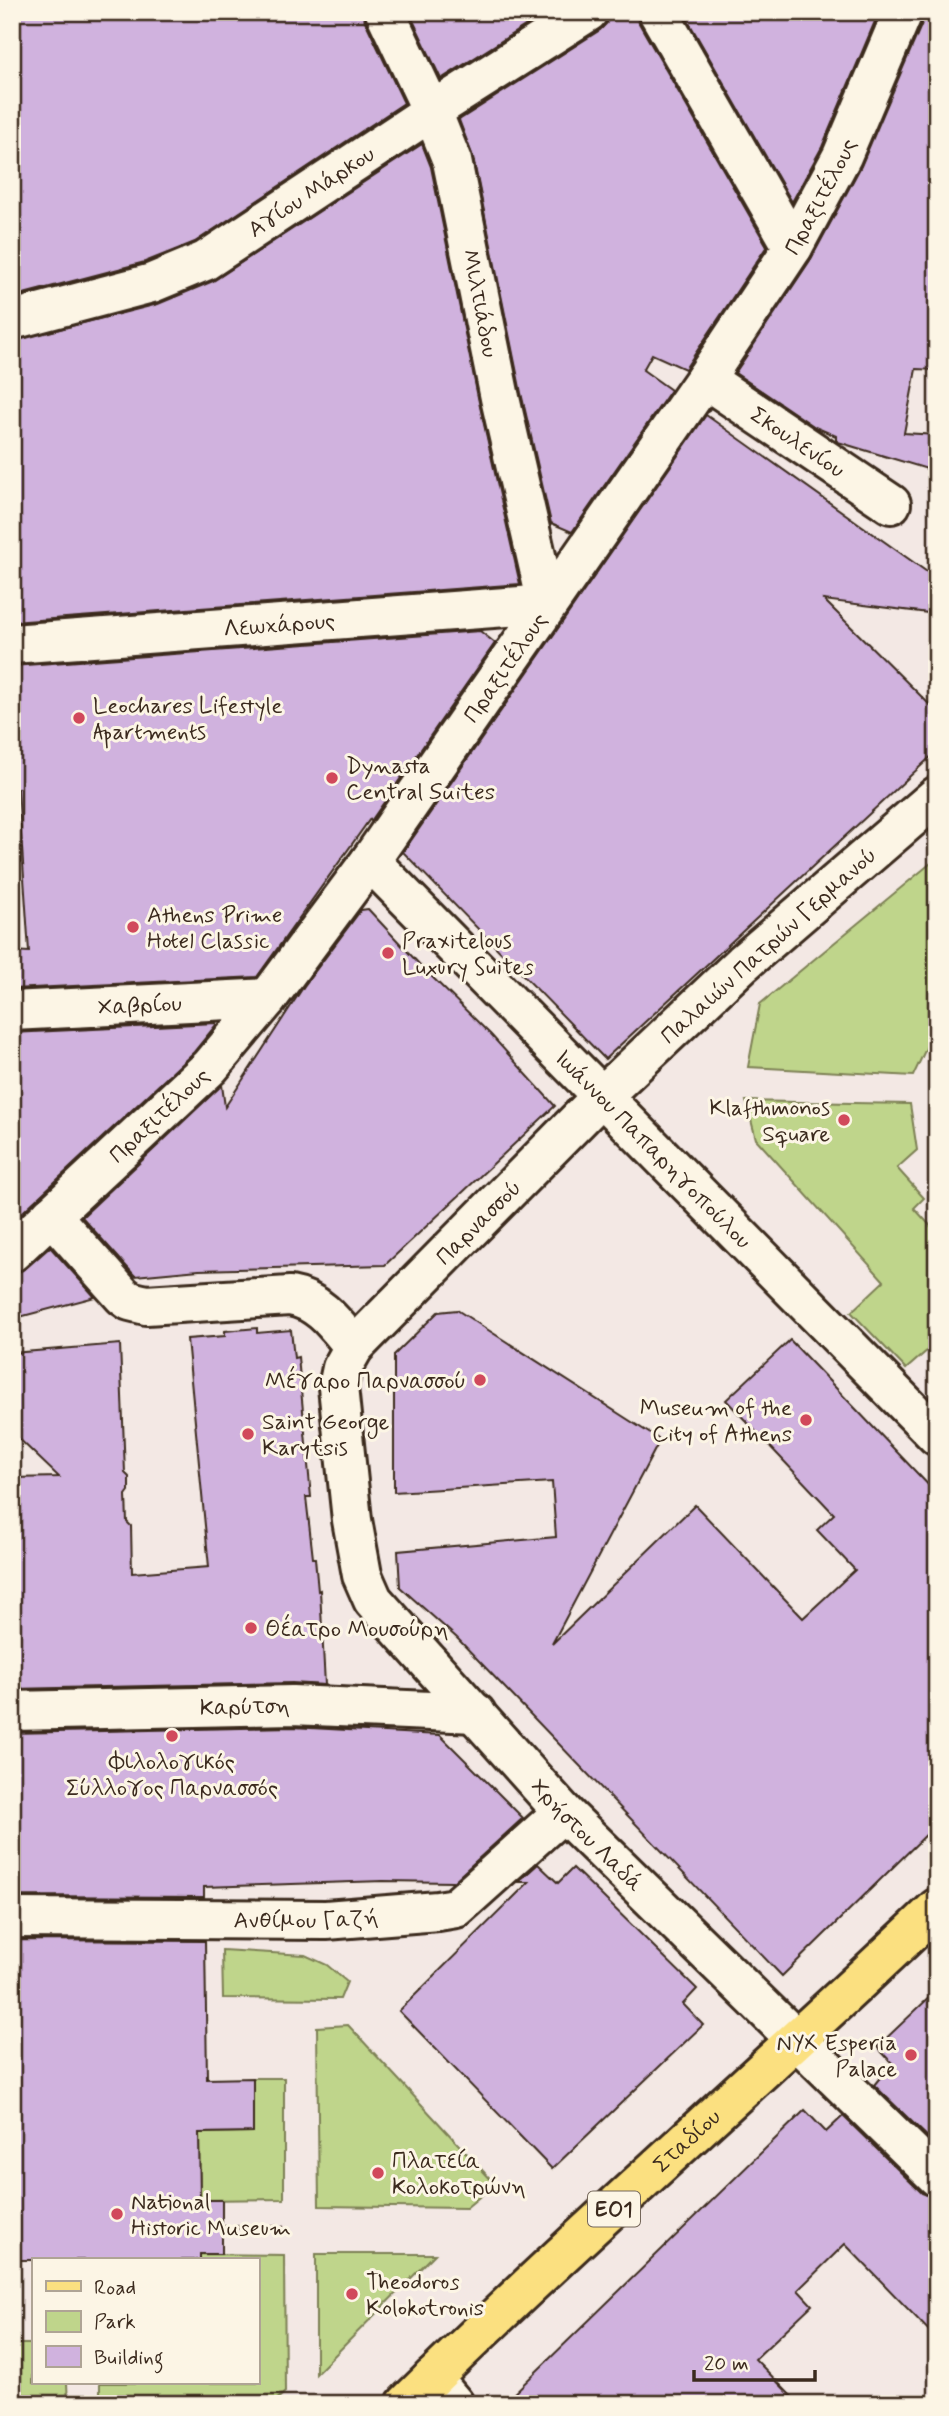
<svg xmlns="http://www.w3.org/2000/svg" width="949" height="2416" font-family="Mynerve,sans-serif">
  <rect width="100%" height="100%" fill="#f3e8e4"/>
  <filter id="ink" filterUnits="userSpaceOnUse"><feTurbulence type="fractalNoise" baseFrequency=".0143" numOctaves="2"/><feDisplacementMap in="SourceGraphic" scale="14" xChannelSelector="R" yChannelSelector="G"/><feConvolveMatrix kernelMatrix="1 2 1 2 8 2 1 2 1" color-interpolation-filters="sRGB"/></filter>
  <g filter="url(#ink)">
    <g fill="#bfd58b" stroke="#7d8054" stroke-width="2">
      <path d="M937,858V1025L913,1076L748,1067L760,1004Z"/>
      <path d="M746,1101L910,1104L917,1150L897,1168L924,1198L914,1208L937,1233V1342L906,1369L851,1312L884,1281L756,1139Z"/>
      <path d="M222,1950L305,1955L327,1965L347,1982L340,1999L223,1998Z"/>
      <path d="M348,2025L495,2184L466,2208L319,2206L317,2027Z"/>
      <path d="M253,2078H284V2199L200,2200L199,2133L252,2132Z"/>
      <path d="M200,2254L284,2255L285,2392L272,2404H100V2383H257V2260H200Z"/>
      <path d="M316,2254H435L316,2374Z"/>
      <path d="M15,2344H33V2383H67L68,2404H12Z"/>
    </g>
    <g fill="#d0b2de" stroke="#3b2a1e" stroke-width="2">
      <path d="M12,12H363L365,21L404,103L195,242L145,262L12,297Z"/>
      <path d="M409,12H547L441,79Z"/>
      <path d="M610,12H636L639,23L767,246L685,369L652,354L643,370L671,390L572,532L551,523L521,393L473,157L459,120L600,30L607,23Z"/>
      <path d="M683,12H879L822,147L792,202Z"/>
      <path d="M924,12H937V370L916,369L904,433L937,435V472L838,442L836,440V436L815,427L735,373L811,259L861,166L923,21Z"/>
      <path d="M422,144L431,167L479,402L520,584L12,622V341L158,304L213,281Z"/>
      <path d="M706,415L937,579V614L824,600L937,712V751L605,1059L403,852Z"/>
      <path d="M480,631L495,643L371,821L370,819L257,977L12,989V951L29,952L18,789L12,790V666Z"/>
      <path d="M368,909L420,965L491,1035L555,1106L385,1265L199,1270L135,1276L82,1217L222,1085L225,1107L304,986L361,910Z"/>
      <path d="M216,1023V1025L194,1052L12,1222V1033Z"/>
      <path d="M50,1247L95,1297L12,1319V1273L26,1268Z"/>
      <path d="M457,1310L660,1440L552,1644L695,1505L803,1618L855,1570L817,1530L834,1514L726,1400L790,1340L937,1494V1824L782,1976L457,1638L400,1587L398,1551L556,1537L552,1482L394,1492V1355L438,1312Z"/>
      <path d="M257,1328V1333L291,1330L294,1358L298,1357L311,1497H306L313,1558H315L318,1591L320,1590L325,1685L292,1683L12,1689V1478L59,1477L12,1432V1353L120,1344L125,1473L129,1477V1491L126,1495L127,1522L131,1526L132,1573L209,1567L187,1339L225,1336V1331Z"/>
      <path d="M292,1727L440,1735L523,1818L453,1882L383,1881L204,1887V1897L12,1896V1733Z"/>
      <path d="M538,1864L558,1883L573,1868L600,1894L697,1989L683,2004L703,2025L552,2169L399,2011L529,1882H518Z"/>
      <path d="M12,1940L205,1941L207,2079L253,2078V2132L199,2133L200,2200H222V2254H200V2260H12Z"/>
      <path d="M937,1990V2146L874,2085L892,2063L877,2047Z"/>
      <path d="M805,2110L826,2132L843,2116L922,2193L937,2198V2339L845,2244L798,2290L812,2305L755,2359L799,2404H503Z"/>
    </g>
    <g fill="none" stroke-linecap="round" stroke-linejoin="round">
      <defs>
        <g id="street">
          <path d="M658,12L793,247"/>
          <path id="s1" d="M12,320L152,283L205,261L432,111L588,12"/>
          <path id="s2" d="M705,379L891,504"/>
          <path id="s3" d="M12,644L547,604L500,398L452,161L432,111L385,12"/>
          <path id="s4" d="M937,796L743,963L601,1097L354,1347L342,1368L338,1387L352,1520L362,1575L373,1600L563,1812L937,2177"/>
          <path id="s5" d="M370,861L937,1436"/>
          <path id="s6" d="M12,1011L268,998"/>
          <path d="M51,1215L123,1296L130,1301L146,1305L290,1296C320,1301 336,1325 354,1347"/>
          <path id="s7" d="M12,1252L210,1067L268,998L370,861L705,379L793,247L842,156L903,12"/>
          <path id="s8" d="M12,1711L292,1705L476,1713"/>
          <path id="s9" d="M12,1918L326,1920L438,1911L456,1908L563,1812"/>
          <path d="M432,2378L454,2404"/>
        </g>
        <g id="primary">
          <path id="s10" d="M406,2404C578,2234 762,2075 937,1908"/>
        </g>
      </defs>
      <use href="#street" stroke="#3b2a1e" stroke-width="44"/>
      <use href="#primary" stroke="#3b2a1e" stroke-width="44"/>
      <path stroke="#3b2a1e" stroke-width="4.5" stroke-dasharray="7 5" stroke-linecap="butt" d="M222,2227H284"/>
      <use href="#street" stroke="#fcf5e5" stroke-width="38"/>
      <use href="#primary" stroke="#fbe080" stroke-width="38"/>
    </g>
  </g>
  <g fill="#d1495b" stroke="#fcf5e5" stroke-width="2.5">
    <circle cx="79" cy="718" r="7"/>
    <circle cx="332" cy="778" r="7"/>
    <circle cx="133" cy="927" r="7"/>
    <circle cx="388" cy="953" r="7"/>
    <circle cx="844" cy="1120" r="7"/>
    <circle cx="480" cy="1380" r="7"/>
    <circle cx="806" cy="1420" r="7"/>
    <circle cx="248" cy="1434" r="7"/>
    <circle cx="251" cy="1628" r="7"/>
    <circle cx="172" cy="1736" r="7"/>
    <circle cx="911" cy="2055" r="7"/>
    <circle cx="378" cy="2173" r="7"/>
    <circle cx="117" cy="2214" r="7"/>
    <circle cx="352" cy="2294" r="7"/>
  </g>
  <g text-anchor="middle" stroke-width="6" stroke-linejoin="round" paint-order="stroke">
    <rect fill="#fcf5e5" stroke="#75675a" stroke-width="2" x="588" y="2191.5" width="52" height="35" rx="5"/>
    <g font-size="21" font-weight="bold" fill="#3b2a1e">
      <text x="614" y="2216">ΕΟ1</text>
    </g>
    <g font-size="23" fill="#3b2a1e" stroke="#fcf5e5">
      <text dy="8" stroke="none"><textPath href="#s1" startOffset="329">Αγίου Μάρκου</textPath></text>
      <text dy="8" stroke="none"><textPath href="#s7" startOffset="1335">Πραξιτέλους</textPath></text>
      <text transform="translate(481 303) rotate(79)" y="8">Μιλτιάδου</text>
      <text dy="8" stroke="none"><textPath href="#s2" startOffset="112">Σκουλενίου</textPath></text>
      <text dy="8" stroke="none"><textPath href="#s3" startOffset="268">Λεωχάρους</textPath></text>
      <text dy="8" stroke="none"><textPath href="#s7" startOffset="768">Πραξιτέλους</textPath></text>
      <text transform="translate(768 945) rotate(-42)" y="8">Παλαιών Πατρών Γερμανού</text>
      <text dy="8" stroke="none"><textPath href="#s6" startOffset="128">Χαβρίου</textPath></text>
      <text dy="8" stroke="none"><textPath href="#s7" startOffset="201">Πραξιτέλους</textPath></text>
      <text dy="8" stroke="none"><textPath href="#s5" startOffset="404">Ιωάννου Παπαρηγοπούλου</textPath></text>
      <text transform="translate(478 1222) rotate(-45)" y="8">Παρνασσού</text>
      <text dy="8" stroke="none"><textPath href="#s8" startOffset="233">Καρύτση</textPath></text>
      <text dy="8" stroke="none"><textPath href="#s4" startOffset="1381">Χρήστου Λαδά</textPath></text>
      <text dy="8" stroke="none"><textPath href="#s9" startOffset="294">Ανθίμου Γαζή</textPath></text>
      <text dy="8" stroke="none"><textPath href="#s10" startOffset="385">Σταδίου</textPath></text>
    </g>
    <g font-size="23" fill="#3b2a1e" stroke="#fcf5e5" text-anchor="start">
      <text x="93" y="713">Leochares Lifestyle<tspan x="93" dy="26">Apartments</tspan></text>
      <text x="346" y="773">Dynasta<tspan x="346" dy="26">Central Suites</tspan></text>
      <text x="147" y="922">Athens Prime<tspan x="147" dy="26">Hotel Classic</tspan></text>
      <text x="402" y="948">Praxitelous<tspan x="402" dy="26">Luxury Suites</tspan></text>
      <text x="830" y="1115" text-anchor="end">Klafthmonos<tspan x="830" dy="26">Square</tspan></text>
      <text x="466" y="1388" text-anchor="end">Μέγαρο Παρνασσού</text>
      <text x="792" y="1415" text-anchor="end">Museum of the<tspan x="792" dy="26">City of Athens</tspan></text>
      <text x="262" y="1429">Saint George<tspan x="262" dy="26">Karytsis</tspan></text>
      <text x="265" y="1636">Θέατρο Μουσούρη</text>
      <text x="172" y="1769" text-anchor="middle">Φιλολογικός<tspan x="172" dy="26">Σύλλογος Παρνασσός</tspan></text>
      <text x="897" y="2050" text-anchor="end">NYX Esperia<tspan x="897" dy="26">Palace</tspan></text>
      <text x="392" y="2168">Πλατεία<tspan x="392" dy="26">Κολοκοτρώνη</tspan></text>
      <text x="131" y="2209">National<tspan x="131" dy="26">Historic Museum</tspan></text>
      <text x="366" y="2289">Theodoros<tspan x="366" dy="26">Kolokotronis</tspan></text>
    </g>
  </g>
  <rect width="949" height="2416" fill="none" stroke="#fcf5e5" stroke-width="42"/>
  <rect x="21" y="21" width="907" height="2374" fill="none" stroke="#3b2a1e" stroke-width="2.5" filter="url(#ink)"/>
  <rect x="32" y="2258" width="228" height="126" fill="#fcf5e5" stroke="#afa495" stroke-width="2"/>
  <rect x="46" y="2281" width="35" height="10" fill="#fbe080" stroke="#afa495" stroke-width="2"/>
  <text x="94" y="2294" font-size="21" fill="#3b2a1e">Road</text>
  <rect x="46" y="2311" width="35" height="21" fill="#bfd58b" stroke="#afa495" stroke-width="2"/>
  <text x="94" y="2328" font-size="21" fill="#3b2a1e">Park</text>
  <rect x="46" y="2346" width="35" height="21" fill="#d0b2de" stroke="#afa495" stroke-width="2"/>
  <text x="94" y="2364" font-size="21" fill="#3b2a1e">Building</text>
  <path d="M694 2370v10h121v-10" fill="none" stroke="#3b2a1e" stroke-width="3.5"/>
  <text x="704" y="2370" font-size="21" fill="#3b2a1e" stroke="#fcf5e5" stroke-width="5" paint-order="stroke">20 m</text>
</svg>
